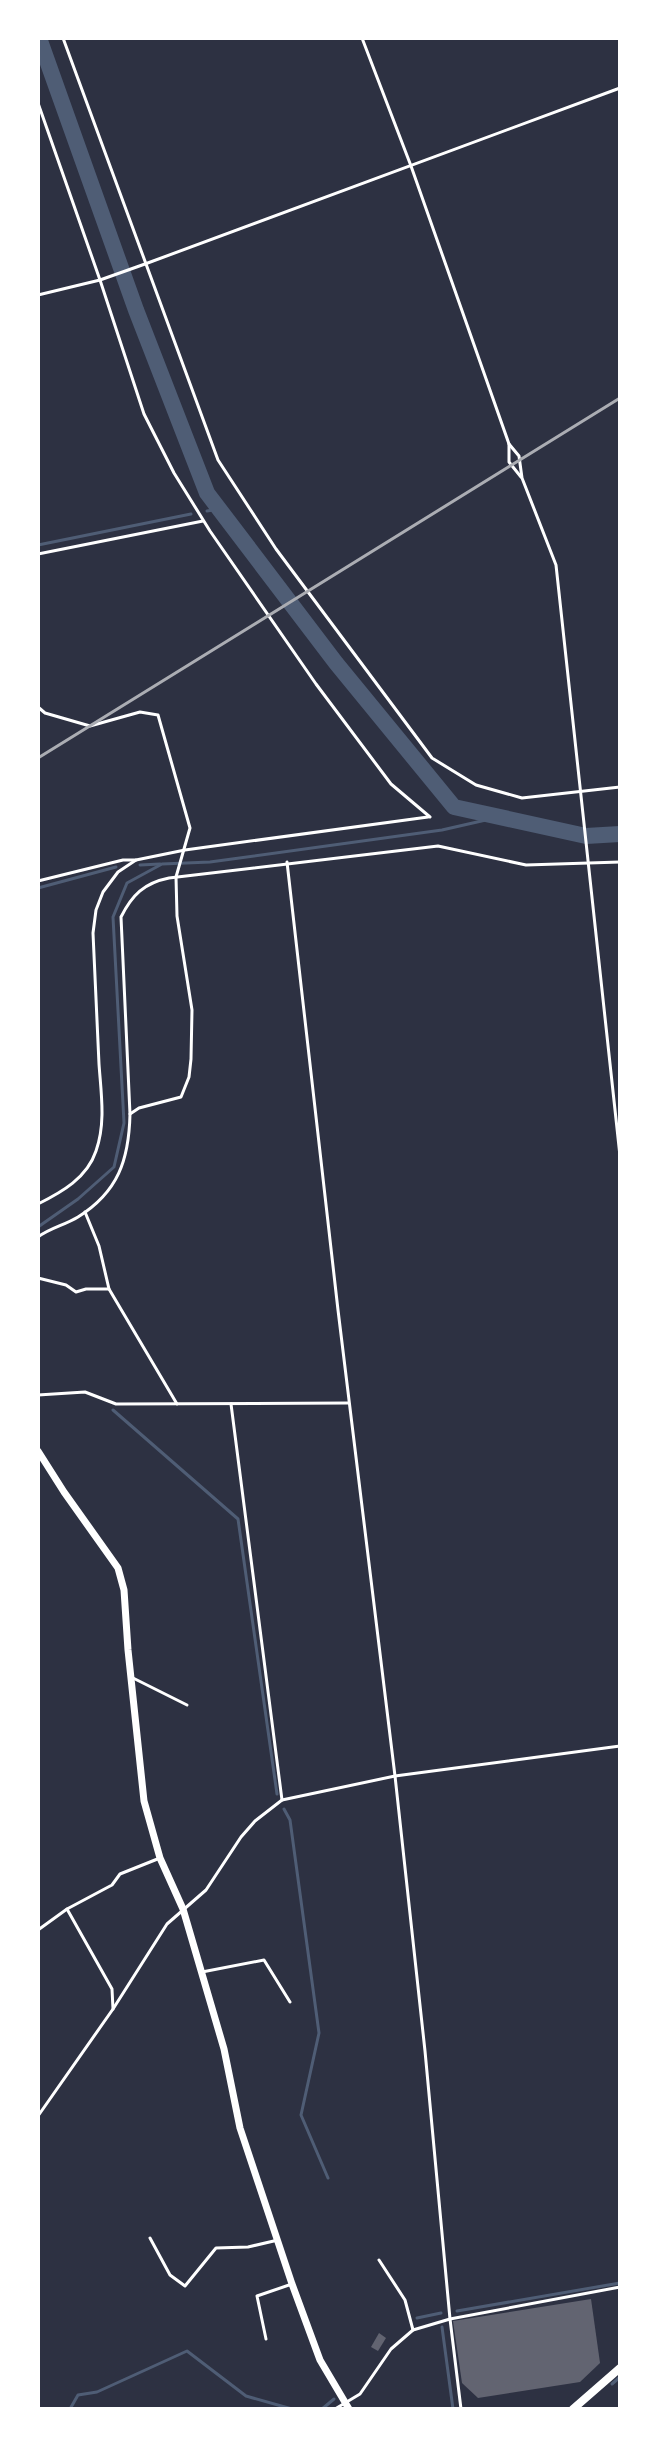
<svg xmlns="http://www.w3.org/2000/svg" width="658" height="2447" font-family="Commissioner,sans-serif">
  <rect width="100%" height="100%" fill="#2d3142"/>
  <g fill="none" stroke-linecap="round" stroke-linejoin="round">
    <g stroke="#4f5d75" stroke-width="3">
      <path d="M207,511L219,509"/>
      <path d="M38,545L191,514"/>
      <path d="M140,865L160,864"/>
      <path d="M38,888L116,867"/>
      <path d="M38,1227L78,1199L114,1167L124,1123L113,917L127,883L162,864L210,862L442,830L499,817"/>
      <path d="M113,1410L238,1519L277,1794"/>
      <path d="M284,1809L290,1820L319,2033L301,2115L328,2178"/>
      <path d="M457,2311L620,2283"/>
      <path d="M417,2318L441,2313"/>
      <path d="M442,2327L453,2409"/>
      <path d="M612,2384L620,2377"/>
      <path d="M70,2409L78,2395L97,2392L187,2351L246,2396L292,2409"/>
      <path d="M322,2409L334,2399"/>
    </g>
    <path stroke="#4f5d75" stroke-width="16" d="M39,38L136,310L207,493L336,663L454,807L586,836L620,834"/>
  </g>
  <g fill="#626471">
    <path d="M591,2299L600,2363L580,2382L478,2398L462,2383L453,2321Z"/>
    <path d="M379,2333L386,2338L378,2351L371,2347Z"/>
  </g>
  <g fill="none" stroke-linecap="round" stroke-linejoin="round">
    <g stroke="#fff" stroke-width="3">
      <path d="M63,38L218,460L276,549L432,758L476,785L522,798L620,787"/>
      <path d="M362,38L411,166L509,444V462L521,477"/>
      <path d="M38,103L100,280L144,414L174,473L210,531L316,684L391,784L430,817"/>
      <path d="M38,295L100,280L145,264L620,88"/>
      <path d="M509,444L519,456L522,478L556,565L620,1156"/>
      <path d="M38,554L203,521"/>
      <path d="M38,707L45,713L90,726L140,712L158,715L190,828L176,877L177,916L192,1010L191,1059L189,1077L181,1097L139,1108L130,1114"/>
      <path d="M287,862L338,1310L395,1776L425,2051L450,2319L461,2409"/>
      <path d="M38,881L123,860H136"/>
      <path d="M38,1204C62,1192 87,1178 96,1151C106,1123 101,1093 99,1064C97,1020 95,977 93,933L96,910L103,892L118,872L136,860L185,850L428,817"/>
      <path d="M85,1212L99,1246L109,1289L177,1404"/>
      <path d="M38,1237C50,1228 65,1225 78,1217C118,1192 129,1160 130,1114L121,917C132,895 144,883 169,878L438,846L526,865L620,862"/>
      <path d="M38,1278L66,1285L76,1292L86,1289H109"/>
      <path d="M38,1395L85,1392L116,1404L348,1403"/>
      <path d="M231,1404L282,1800"/>
      <path d="M131,1677L187,1705"/>
      <path d="M67,1909L112,1989L113,2009"/>
      <path d="M38,1930L67,1909L112,1885L120,1874L160,1858"/>
      <path d="M202,1972L264,1960L290,2002"/>
      <path d="M38,2116L113,2009L167,1924L206,1890L241,1837L255,1821L282,1800L395,1776L620,1746"/>
      <path d="M150,2238L170,2275L185,2286L216,2248L248,2247L278,2240"/>
      <path d="M379,2260L405,2300L413,2330"/>
      <path d="M266,2339L257,2296L292,2284"/>
      <path d="M335,2409L360,2394L391,2349L413,2330L450,2319L620,2287"/>
    </g>
    <path stroke="#fff" stroke-width="7" d="M38,1451L64,1492L118,1568L124,1590L128,1650L144,1801L160,1858L183,1909L224,2049L240,2128L292,2284L320,2360L349,2409"/>
    <path stroke="#fff" stroke-width="8" d="M573,2409L620,2368"/>
    <path stroke="#abadb3" stroke-width="3" d="M38,758L620,398"/>
  </g>
  <rect width="658" height="2447" fill="none" stroke="#ffffff" stroke-width="80"/>
</svg>
